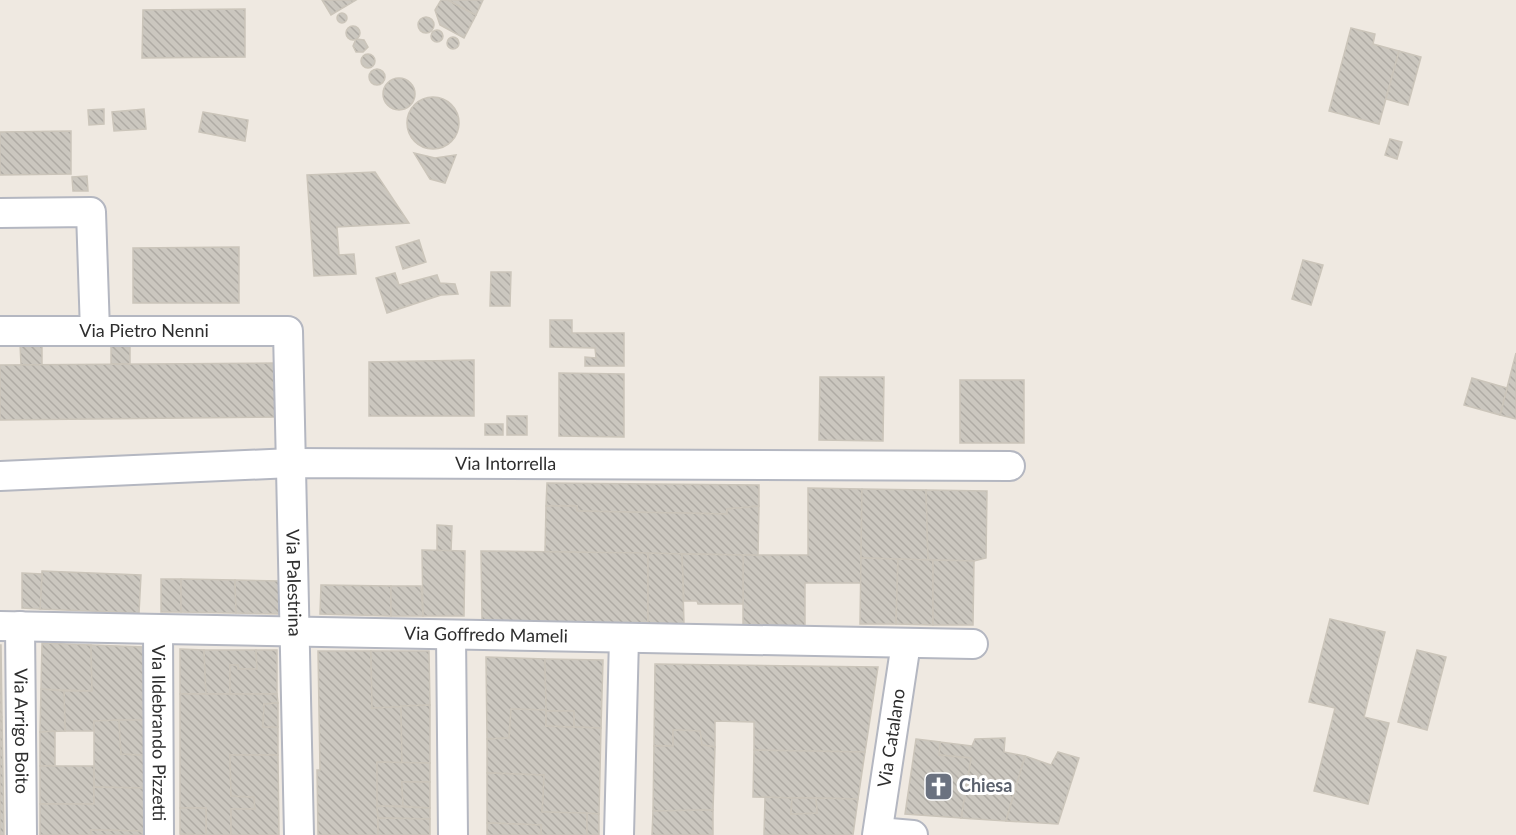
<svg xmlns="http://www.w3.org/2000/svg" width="1516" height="835" font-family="Lato,sans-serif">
  <defs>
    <pattern id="building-back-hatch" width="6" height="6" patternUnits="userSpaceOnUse" patternTransform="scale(1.5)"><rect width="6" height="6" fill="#cbc7bf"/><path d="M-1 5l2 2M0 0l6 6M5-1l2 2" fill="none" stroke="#afaba4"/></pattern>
  </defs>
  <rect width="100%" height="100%" fill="#efe9e1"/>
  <g fill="url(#building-back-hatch)" stroke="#cbc5ba" stroke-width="1.5">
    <path d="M322,0H356L331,15Z"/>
    <path d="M441,0H448L476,15L464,38L440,25L435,10Z"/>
    <path d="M448,0H483L476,15Z"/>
    <path d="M245,9V57L142,58L143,10Z"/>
    <circle cx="342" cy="18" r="5"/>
    <circle cx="426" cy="25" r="8"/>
    <circle cx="353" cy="33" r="7"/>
    <path d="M1351,28L1375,34L1373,44L1399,51L1379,124L1329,111Z"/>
    <circle cx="437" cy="36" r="6"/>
    <circle cx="453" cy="43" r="6"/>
    <path d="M356,39L364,40L368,47L363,52H356L353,46Z"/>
    <path d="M1399,51L1421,57L1408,105L1386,99Z"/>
    <circle cx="368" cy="61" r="7"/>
    <circle cx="377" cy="77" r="8"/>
    <circle cx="399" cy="94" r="16"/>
    <circle cx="433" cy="123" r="26"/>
    <path d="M104,109V124L89,125L88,110Z"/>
    <path d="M144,109L146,129L114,131L112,112Z"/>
    <path d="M203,112L248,120L245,141L199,132Z"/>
    <path d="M71,131V174L0,175V132Z"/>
    <path d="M1390,139L1402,142L1397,159L1385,155Z"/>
    <path d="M414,153L435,158L456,155L445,183L430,179Z"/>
    <path d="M375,172L409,223L337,227L339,255L354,254L356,274L314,276L307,175Z"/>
    <path d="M87,176L88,191H73L72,177Z"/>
    <path d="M419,240L426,262L403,269L396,247Z"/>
    <path d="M239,247V303H133V248Z"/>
    <path d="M1303,260L1323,265L1311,305L1292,299Z"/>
    <path d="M491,272H511L510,306H490Z"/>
    <path d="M395,273L399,285L437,275L440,283L455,284L458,294L441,295L387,313L376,278Z"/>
    <path d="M550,320H572V333H624V366H585V357L596,358L595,348L550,347Z"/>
    <rect x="111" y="342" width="19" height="22"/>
    <path d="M20,343H42V365H21Z"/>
    <path d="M1516,353V419L1500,415Z"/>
    <path d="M474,360V416H369V362Z"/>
    <path d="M276,363L277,417L0,420V365Z"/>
    <path d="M559,373L624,374V437L559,436Z"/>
    <path d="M820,377H884L883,441L819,440Z"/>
    <path d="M1472,378L1507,388L1500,415L1464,405Z"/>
    <rect x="960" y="380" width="64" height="63"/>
    <rect x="507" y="416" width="20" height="19"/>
    <rect x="485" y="424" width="18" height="11"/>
    <path d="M547,483L759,485V506L727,509V514L577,511V506H546Z"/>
    <path d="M808,488L862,489L861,583H805V626L743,625V555H808Z"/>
    <path d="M862,489L926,490L928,560L861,558Z"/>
    <path d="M926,490L987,491L986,558L974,561L928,560Z"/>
    <path d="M546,506H577V511L727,514V509L759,506L758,555L545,552Z"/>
    <path d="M437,525L452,526L451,551H437Z"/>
    <path d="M422,550L465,551L464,616H423Z"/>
    <path d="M481,551L648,553V624L482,621Z"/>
    <path d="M648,553L682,554L684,624H648Z"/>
    <path d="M682,554L743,555V604H698L697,601H684Z"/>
    <path d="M861,558L898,559L896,624H860Z"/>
    <path d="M898,559L933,560V625L896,624Z"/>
    <path d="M933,560L974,561L973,625H933Z"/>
    <path d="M42,571L141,575L139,613L40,609Z"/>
    <path d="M22,573L42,574L40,609L22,608Z"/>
    <rect x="161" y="579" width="20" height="33"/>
    <path d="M181,579L235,580L236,613L181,612Z"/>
    <path d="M235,580L280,581V614L236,613Z"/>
    <path d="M321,585L391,586V616L320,614Z"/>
    <path d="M391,586H421L423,616H391Z"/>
    <path d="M1330,619L1385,632L1364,717L1389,723L1368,804L1314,791L1335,708L1309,702Z"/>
    <path d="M42,643L91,645L92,691L41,689Z"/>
    <path d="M0,645H1L2,717H0Z"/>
    <path d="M91,645L144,647V720L94,721L95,731H65L64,691H92Z"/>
    <path d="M180,649L204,650L206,694H180Z"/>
    <path d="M204,650H256L257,669H238V665H230V694H206Z"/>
    <path d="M256,650H277V694H230V665H238V669H257Z"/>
    <path d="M1417,650L1446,657L1427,730L1398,722Z"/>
    <path d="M318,651H371L372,708L401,706L402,763L377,762L378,835H318L317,770H320Z"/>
    <path d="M371,651H429L430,705L372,708Z"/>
    <path d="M486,657L545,659L546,710L511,709L509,738L487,739Z"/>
    <path d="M545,659L603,660L601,728L574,727V711H546Z"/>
    <path d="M655,664L878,667L865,752L754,750V722L715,721V747L702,745L700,731L673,730V746H654Z"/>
    <path d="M41,689L64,691L65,731L40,732Z"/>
    <path d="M180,694H277L278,703L264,704L263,727H278V755H230L231,796L254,797L255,809H231V835H180H206V808H180Z"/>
    <path d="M278,703V727H263L264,704Z"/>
    <path d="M430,705V763H402L401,706Z"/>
    <path d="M511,709L546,710V726L601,728L599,814L542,812L544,775L487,773V739L509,738Z"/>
    <path d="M546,711H574V727L546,726Z"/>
    <path d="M0,717H2L4,835H0Z"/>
    <path d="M119,720L121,754L144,755V788L94,787V721Z"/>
    <path d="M119,720H144V755L121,754Z"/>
    <path d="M673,730L700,731L702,745L715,747L713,810L653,811L654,746H673Z"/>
    <path d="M55,731V766H40V732Z"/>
    <path d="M1005,738L1004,752L1025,756L1006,821L961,818L971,758L939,755L940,742L972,746L975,739Z"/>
    <path d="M916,739L940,742L939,755L971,758L961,818L905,814Z"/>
    <path d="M754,750L865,752L858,799L753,797Z"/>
    <path d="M1058,752L1079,758L1058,824L1006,821L1025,756L1051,765Z"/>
    <path d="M230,755H278L279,835H231V809H255L254,797L231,796Z"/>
    <path d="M377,762L430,763V782H402L403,806H377Z"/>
    <rect x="40" y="766" width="54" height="38"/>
    <path d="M487,773L544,775L542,812L587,813V835H541V825L487,823Z"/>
    <path d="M402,782H430V808L403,806Z"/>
    <path d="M94,787L144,788V831L91,830V835H40V804H94Z"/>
    <path d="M765,797L792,798L791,814L817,813L816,798L858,799L853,835H764Z"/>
    <path d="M792,798H816L817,813L791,814Z"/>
    <path d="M377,806L430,808V819L378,818Z"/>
    <path d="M180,808H206V835L180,834Z"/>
    <path d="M713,810V835H652L653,811Z"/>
    <path d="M587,813L599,814V835H587Z"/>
    <path d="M378,818L430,819V835H378Z"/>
    <path d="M487,823L541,825V835H487Z"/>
    <path d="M91,830L144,831V835H91Z"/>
  </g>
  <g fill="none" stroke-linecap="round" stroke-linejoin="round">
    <defs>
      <g id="street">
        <path d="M0,213L91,212L95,331"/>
        <path id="s1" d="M0,331H288L299,835"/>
        <path id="s2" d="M0,476L291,463L1010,466"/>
        <path id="s3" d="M0,626L973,644"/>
        <path id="s4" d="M20,626L22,835"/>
        <path id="s5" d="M158,629L159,835"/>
        <path d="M451,635L453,835"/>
        <path d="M878,832L913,835"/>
        <path d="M619,835L624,638"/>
        <path id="s6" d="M877,835L906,643"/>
      </g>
    </defs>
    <use href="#street" stroke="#b4b7c1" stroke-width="32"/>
    <use href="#street" stroke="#fff" stroke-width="28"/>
  </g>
  <defs>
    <symbol id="church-square" viewBox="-11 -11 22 22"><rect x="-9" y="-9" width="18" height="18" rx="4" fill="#6b7280" stroke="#fff"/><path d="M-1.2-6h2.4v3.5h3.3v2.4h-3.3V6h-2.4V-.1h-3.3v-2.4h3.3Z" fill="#fff"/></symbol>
  </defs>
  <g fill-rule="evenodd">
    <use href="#church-square" x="922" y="770" width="33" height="33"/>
  </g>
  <g text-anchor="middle" stroke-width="6" stroke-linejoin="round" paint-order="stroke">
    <g font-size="18" fill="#2e2e2e" stroke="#fff">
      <text dy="6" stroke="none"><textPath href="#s1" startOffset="144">Via Pietro Nenni</textPath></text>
      <text dy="6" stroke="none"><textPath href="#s2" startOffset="506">Via Intorrella</textPath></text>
      <text dy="6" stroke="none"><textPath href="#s1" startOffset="540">Via Palestrina</textPath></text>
      <text dy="6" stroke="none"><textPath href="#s3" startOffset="486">Via Goffredo Mameli</textPath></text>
      <text dy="6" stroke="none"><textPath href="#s4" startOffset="105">Via Arrigo Boito</textPath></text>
      <text dy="6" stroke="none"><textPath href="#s5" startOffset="104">Via Ildebrando Pizzetti</textPath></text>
      <text dy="6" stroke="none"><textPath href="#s6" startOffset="98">Via Catalano</textPath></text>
    </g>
    <g font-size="18" font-weight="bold" fill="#5b616d" stroke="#fff" text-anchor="start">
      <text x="959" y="792">Chiesa</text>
    </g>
  </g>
</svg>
